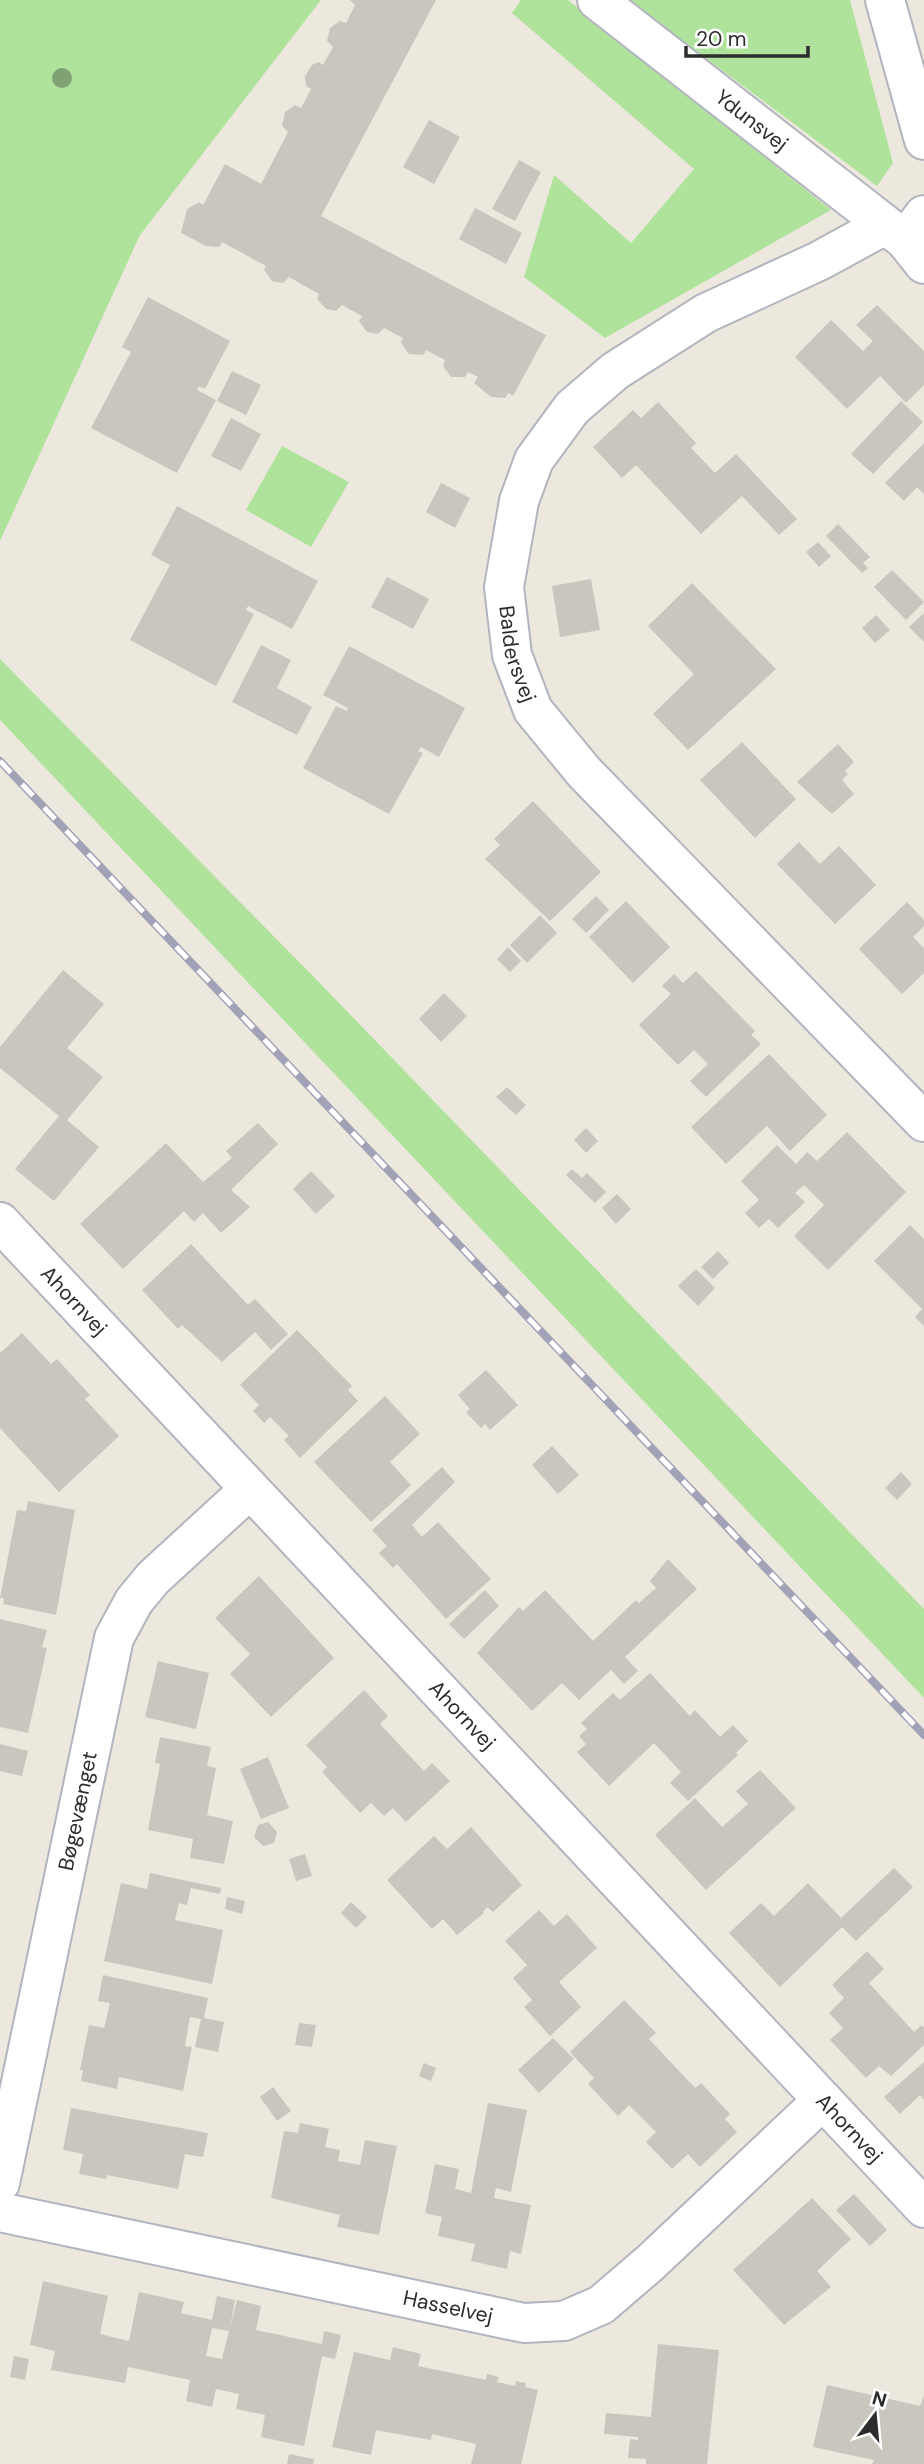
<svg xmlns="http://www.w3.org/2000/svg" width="924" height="2464" font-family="'DM Sans',sans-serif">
  <rect width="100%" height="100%" fill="#ede8de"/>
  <g fill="#afe39c">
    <path d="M0,0H321L140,235L0,541Z"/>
    <path d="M521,0H568L831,210L605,338L524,277L554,175L631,243L694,169L512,13Z"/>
    <path d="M628,0H850L893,163L877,186Z"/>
    <path d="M282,446L349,482L311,547L246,510Z"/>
    <path d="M0,659L313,976L924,1609V1698L0,720Z"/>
  </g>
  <g fill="#c9c6bd" fill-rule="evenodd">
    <path d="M350,0H436L321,216L546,335L513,396L508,393L505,398L491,397L474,383L478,377L468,372L465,377H451L443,366L445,360L426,350L423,355L409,354L401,343L403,338L384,328L378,334L367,332L359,321L362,316L342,305L336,311L326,309L317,299L319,294L289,277L283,283L272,281L264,270L266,266L222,242L219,247L206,246L181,233L187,209L199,202L203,205L225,164L261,184L288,132L282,126L285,112L295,105L301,108L311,89L306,86L305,76L312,65L318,62L323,65L333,47L327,41L330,28L340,21L346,23L355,5Z"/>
    <path d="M429,120L460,137L434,184L403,167Z"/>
    <path d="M519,160L541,172L515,221L492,209Z"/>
    <path d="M475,208L522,233L506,264L459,239Z"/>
    <path d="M148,297L230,341L205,389L199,386L197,390L216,400L177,473L91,428L131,352L122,347Z"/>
    <path d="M877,305L924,351V385L906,403L880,376L847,409L795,357L831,320L863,351L873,341L856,325Z"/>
    <path d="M232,371L261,385L246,415L217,401Z"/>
    <path d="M901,401L923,422L873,474L851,454Z"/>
    <path d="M658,402L696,443L691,448L715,473L736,454L797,519L779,535L742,496L701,534L636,465L622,478L593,447L633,410L641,418Z"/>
    <path d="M231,418L261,434L241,471L211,456Z"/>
    <path d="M924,443V494L917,487L904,501L885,483Z"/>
    <path d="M441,483L470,498L455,528L426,512Z"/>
    <path d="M177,506L318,581L292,629L248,606L246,610L254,614L216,686L130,640L170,565L151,555Z"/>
    <path d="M838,524L870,557L863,563L868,568L862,573L826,536Z"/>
    <path d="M818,542L831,556L819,567L806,552Z"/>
    <path d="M892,570L924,602L906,620L874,587Z"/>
    <path d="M387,577L429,599L413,629L371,607Z"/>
    <path d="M591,579L600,630L560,637L552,586Z"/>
    <path d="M692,583L776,669L688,750L653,714L694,674L648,626Z"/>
    <path d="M924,613V642L909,627Z"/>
    <path d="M876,615L890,630L875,643L862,628Z"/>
    <path d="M261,645L291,660L277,688L312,707L297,735L232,702Z"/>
    <path d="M349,646L465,708L439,757L421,747L418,751L423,753L389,814L303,768L336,706L347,711L348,708L323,695Z"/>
    <path d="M742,742L796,799L755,838L700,780Z"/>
    <path d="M838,744L854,762L845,771L848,774L842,780L854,794L832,814L797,782Z"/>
    <path d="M533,801L601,872L550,921L485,859L500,845L494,839Z"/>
    <path d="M799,842L820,864L839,846L876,885L835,924L777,864Z"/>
    <path d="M596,896L609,910L586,933L572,919Z"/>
    <path d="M626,901L670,947L633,983L589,937Z"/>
    <path d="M907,902L924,920V926L913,937L924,948V973L902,994L859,949Z"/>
    <path d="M540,915L557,933L527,963L510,945Z"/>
    <path d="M508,947L521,961L510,972L497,959Z"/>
    <path d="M63,970L104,1004L67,1048L103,1077L67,1120L99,1147L54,1201L15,1169L59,1116L0,1068V1047Z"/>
    <path d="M696,971L755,1031L751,1035L761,1044L706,1097L690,1081L708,1064L694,1050L678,1065L639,1025L671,994L662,986L674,974L683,983Z"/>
    <path d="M444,993L467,1016L441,1042L419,1019Z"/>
    <path d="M769,1054L827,1115L790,1151L767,1126L726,1164L691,1127Z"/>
    <path d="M507,1087L526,1105L516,1115L496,1097Z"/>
    <path d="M258,1123L278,1144L231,1190L250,1207L221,1233L203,1213L194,1222L184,1211L123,1269L80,1224L166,1143L203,1182L232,1158L226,1151Z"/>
    <path d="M586,1128L598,1141L586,1153L574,1140Z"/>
    <path d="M847,1132L906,1192L828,1270L794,1236L824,1205L804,1185L795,1193L805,1202L778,1228L769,1219L759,1228L745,1213L759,1200L741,1181L777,1145L796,1164L807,1152L817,1161Z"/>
    <path d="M572,1169L582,1178L587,1173L606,1192L595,1203L566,1175Z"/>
    <path d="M311,1171L335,1196L316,1214L293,1189Z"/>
    <path d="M617,1194L631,1209L616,1224L602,1208Z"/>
    <path d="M910,1225L924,1239V1326L915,1317L922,1309L874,1261Z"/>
    <path d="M191,1244L248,1305L255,1299L288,1334L271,1350L255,1332L222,1362L182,1325L178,1329L142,1290Z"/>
    <path d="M718,1251L729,1263L713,1279L701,1267Z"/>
    <path d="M696,1269L715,1288L698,1306L678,1286Z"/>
    <path d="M297,1330L352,1386L348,1390L358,1401L300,1458L284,1440L289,1436L270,1417L264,1423L253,1411L259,1405L240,1385Z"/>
    <path d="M22,1333L51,1364L57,1359L90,1395L85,1399L119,1436L59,1492L0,1428V1353Z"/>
    <path d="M486,1370L518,1405L490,1430L485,1424L481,1428L466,1412L470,1409L458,1395Z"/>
    <path d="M385,1396L420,1434L390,1462L411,1485L371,1522L314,1462Z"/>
    <path d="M552,1446L579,1475L558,1494L532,1465Z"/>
    <path d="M442,1467L455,1482L412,1525L422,1537L438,1522L491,1579L446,1619L397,1564L393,1568L379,1553L387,1546L372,1530Z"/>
    <path d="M901,1472L912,1484L897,1500L885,1488Z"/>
    <path d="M28,1501L75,1510L56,1615L3,1604L4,1598H0L17,1510L26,1511Z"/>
    <path d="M668,1559L697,1589L625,1657L638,1671L624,1684L611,1670L579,1700L562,1683L532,1711L477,1653L519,1607L523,1611L545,1590L593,1641L636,1600L639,1603L656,1588L650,1581Z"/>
    <path d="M259,1576L334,1658L271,1717L230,1674L250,1654L215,1618Z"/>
    <path d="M485,1590L499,1606L464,1639L449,1624Z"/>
    <path d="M0,1619L47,1630L42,1647L47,1648L28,1733L0,1727Z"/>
    <path d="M158,1661L209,1673L196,1729L145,1717Z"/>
    <path d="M650,1673L690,1716L695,1710L720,1737L733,1725L748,1741L736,1753L738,1755L688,1801L670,1783L681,1772L654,1743L609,1786L577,1752L586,1744L579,1736L587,1729L581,1723L613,1693L620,1700Z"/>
    <path d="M364,1690L388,1716L380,1724L424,1771L432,1763L450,1781L406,1822L393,1808L384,1816L371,1803L360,1813L322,1772L327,1767L306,1745Z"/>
    <path d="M160,1737L211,1747L207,1766L216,1768L207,1815L233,1821L224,1864L190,1858L193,1839L148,1830L160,1764L155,1763Z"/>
    <path d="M0,1744L28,1751L22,1776L0,1771Z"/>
    <path d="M268,1757L289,1808L261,1819L240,1769Z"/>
    <path d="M760,1770L796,1808L706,1890L655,1835L695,1798L722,1827L748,1804L736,1791Z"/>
    <path d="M268,1822L277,1832L274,1843L263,1846L254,1837L258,1825Z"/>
    <path d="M471,1827L522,1885L493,1912L487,1907L483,1912L484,1913L457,1935L443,1919L432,1929L387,1880L434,1836L447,1849Z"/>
    <path d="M305,1854L312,1876L296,1881L289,1859Z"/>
    <path d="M894,1868L913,1887L856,1941L842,1927L780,1987L729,1933L761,1903L774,1916L808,1883L841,1918Z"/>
    <path d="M150,1873L221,1888L220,1894L191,1888L187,1905L179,1903L175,1920L223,1930L212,1984L104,1961L121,1883L147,1889Z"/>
    <path d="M227,1897L245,1901L242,1914L225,1909Z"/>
    <path d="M351,1902L367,1917L356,1928L341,1913Z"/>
    <path d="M539,1910L554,1926L567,1914L597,1948L559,1982L581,2007L550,2036L524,2007L532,2000L513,1978L527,1965L505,1941Z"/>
    <path d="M867,1951L884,1969L869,1983L914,2032L922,2025L924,2028V2045L891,2076L879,2066L866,2078L830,2040L843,2028L829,2013L844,1998L832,1985Z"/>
    <path d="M103,1975L208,1998L204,2018L224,2022L218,2052L195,2047L201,2019L190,2017L185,2046L192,2047L183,2091L119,2077L117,2089L81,2081L83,2070H80L89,2025L104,2028L110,2003L98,2001Z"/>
    <path d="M624,2000L656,2033L649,2039L695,2088L701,2083L730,2114L725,2119L737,2132L700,2167L688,2154L672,2169L646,2142L656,2132L629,2105L618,2116L588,2084L594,2078L570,2052Z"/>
    <path d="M299,2023L316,2025L312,2047L295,2045Z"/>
    <path d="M553,2038L574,2059L539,2093L518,2070Z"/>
    <path d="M924,2062V2100L920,2095L900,2114L884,2097Z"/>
    <path d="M424,2063L436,2068L431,2081L419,2076Z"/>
    <path d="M273,2087L291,2111L277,2121L260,2097Z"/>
    <path d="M488,2103L527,2110L511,2192L496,2188L494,2198L531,2205L521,2254L510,2251L507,2269L471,2261L475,2244L438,2236L442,2217L425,2213L435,2164L459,2169L455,2189L471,2193Z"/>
    <path d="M71,2108L208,2133L203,2157L185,2154L178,2189L107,2175L106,2179L79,2174L83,2154L63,2150Z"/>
    <path d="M300,2123L329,2129L325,2147L340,2150L338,2161L360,2165L365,2140L397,2146L379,2235L337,2227L340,2215L271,2198L284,2131L298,2133Z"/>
    <path d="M854,2194L887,2230L870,2246L836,2210Z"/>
    <path d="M812,2198L851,2239L817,2271L831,2287L784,2325L733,2270Z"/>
    <path d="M43,2281L108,2296L100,2334L129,2341L139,2292L184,2302L181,2313L212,2320L217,2296L235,2300L230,2328L237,2300L261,2306L256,2330L322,2344L324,2331L341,2335L335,2359L322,2356L304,2446L261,2437L265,2415L236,2409L239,2394L216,2389L212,2407L186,2401L190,2380L128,2367L125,2383L51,2370L55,2351L30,2345ZM212,2328L229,2331L222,2359L206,2356Z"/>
    <path d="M658,2344L719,2350L707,2464H646V2459L628,2458L630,2439L638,2440V2437L604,2434L606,2413L651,2417Z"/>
    <path d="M393,2347L421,2354L418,2366L486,2380L487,2374L499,2377L497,2382L515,2386L516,2381L526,2383L525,2387L538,2390L521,2464H471L476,2444L432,2434L431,2440L376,2430L371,2455L332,2447L354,2352L390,2360Z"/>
    <path d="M14,2356L29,2359L25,2380L10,2377Z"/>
    <path d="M827,2385L920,2406L924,2396V2464H872L874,2460L813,2447Z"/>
    <path d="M289,2454L314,2459L313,2464H287Z"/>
  </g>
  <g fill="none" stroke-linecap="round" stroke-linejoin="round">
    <defs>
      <g id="minor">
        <path id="s1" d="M597,0L905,240L924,264"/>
        <path d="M885,0L924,140"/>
        <path id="s2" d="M885,225L819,261L706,313L615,371L572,408L534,460L519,501L504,587L512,655L533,710L584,772L924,1122"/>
        <path d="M905,240L924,215"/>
        <path id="s3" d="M0,1222L924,2208"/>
        <path id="s4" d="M0,2183L114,1638L134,1601L153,1578L249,1490"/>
        <path id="s5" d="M0,2212L524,2323L564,2321L601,2305L650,2263L823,2100"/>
      </g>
    </defs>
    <use href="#minor" stroke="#b2b4bf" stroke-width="42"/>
    <use href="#minor" stroke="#fff" stroke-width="38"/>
    <defs>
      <path id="rail" d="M0,761L924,1735"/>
    </defs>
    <use href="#rail" stroke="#a1a2b6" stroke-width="8"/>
    <use href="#rail" stroke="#fff" stroke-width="5" stroke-dasharray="16" stroke-linecap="butt"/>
  </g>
  <circle fill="#80a273" cx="62" cy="78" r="10"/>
  <g text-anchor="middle" stroke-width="7" stroke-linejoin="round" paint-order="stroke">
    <g font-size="21" fill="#2c2c2c" stroke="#fff">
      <text dy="7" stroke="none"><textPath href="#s1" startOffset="196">Ydunsvej</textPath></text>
      <text dy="7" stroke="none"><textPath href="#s2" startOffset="628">Baldersvej</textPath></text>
      <text dy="7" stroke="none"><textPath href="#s3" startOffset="108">Ahornvej</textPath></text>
      <text dy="7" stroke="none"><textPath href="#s3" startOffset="676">Ahornvej</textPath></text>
      <text dy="7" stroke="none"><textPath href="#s4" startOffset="380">Bøgevænget</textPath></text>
      <text dy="7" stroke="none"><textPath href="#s3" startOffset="1242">Ahornvej</textPath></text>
      <text dy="7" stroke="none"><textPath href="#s5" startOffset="458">Hasselvej</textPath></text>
    </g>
  </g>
  <g transform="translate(875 2415) rotate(16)" stroke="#ffffff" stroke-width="5" paint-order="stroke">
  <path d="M0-5L12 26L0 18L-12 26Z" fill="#2c2c2c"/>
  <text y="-10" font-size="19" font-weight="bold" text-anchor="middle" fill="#2c2c2c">N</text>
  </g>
  <path d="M686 46v10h122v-10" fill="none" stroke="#2c2c2c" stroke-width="3.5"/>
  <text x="696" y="46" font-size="21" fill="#2c2c2c" stroke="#ffffff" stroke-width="5" paint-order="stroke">20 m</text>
</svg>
